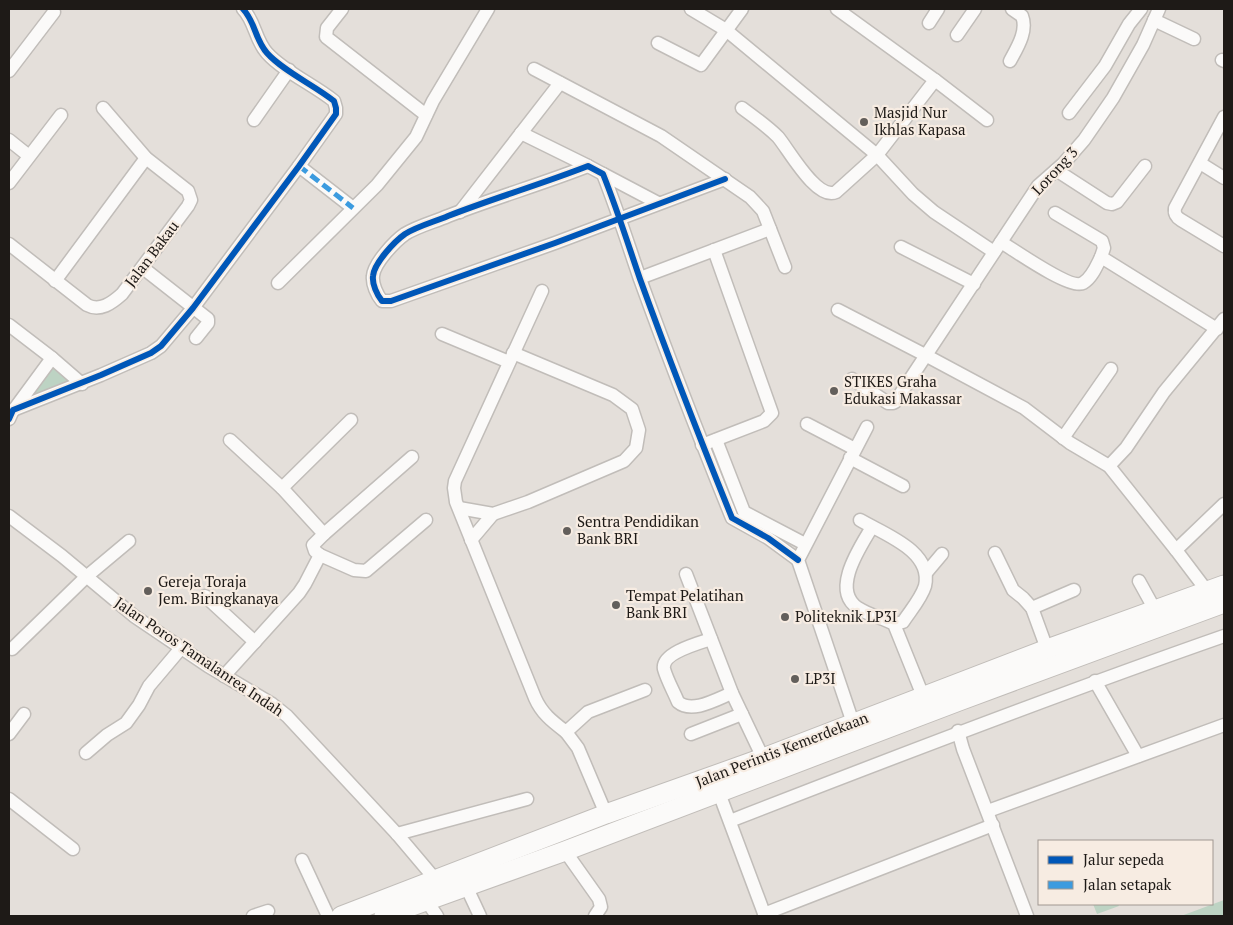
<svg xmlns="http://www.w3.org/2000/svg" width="1233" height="925" font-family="'PT Serif',serif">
  <rect width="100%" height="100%" fill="#e4dfda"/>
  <g fill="#bdd3c3">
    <path d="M56,365L73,378L28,400Z"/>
    <path d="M1224,900V916H1181Z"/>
    <path d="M1093,904H1118L1119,906L1097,914Z"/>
  </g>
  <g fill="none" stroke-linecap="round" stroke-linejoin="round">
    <defs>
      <g id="minor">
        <path d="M342,9L327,28L326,37L426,115"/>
        <path d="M691,9L726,30L877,155L913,194L934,212L994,252"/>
        <path d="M1154,20L1194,39"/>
        <path d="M929,23L938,9"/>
        <path d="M957,35L975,9"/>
        <path d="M658,43L701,65L742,9"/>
        <path d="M1222,60L1224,61"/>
        <path d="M1010,61C1017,48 1028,31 1022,16L1012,9"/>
        <path d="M534,69L661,136L750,197L763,211L785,267"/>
        <path d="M9,71L54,12"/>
        <path d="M935,80L987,120"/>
        <path d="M742,108C754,117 767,126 778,137C789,150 817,201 836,192L877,155L935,80L837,9"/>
        <path d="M1069,113L1105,66L1129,24L1141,9"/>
        <path d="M1224,117L1175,208C1174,214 1176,217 1181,220L1224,246"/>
        <path d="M254,120L289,70"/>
        <path d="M521,133L588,166"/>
        <path d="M9,140L29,156"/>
        <path d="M1200,163L1224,178"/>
        <path d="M299,166L353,208"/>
        <path d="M1056,170L1107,203L1112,204L1117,202L1145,166"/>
        <path d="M603,174L658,203"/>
        <path d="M725,179L555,243L391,301H382C377,295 372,284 373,276C374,263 395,241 405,234C418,226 434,222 448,216C494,198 542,184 588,166L603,174C617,209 628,244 640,279C669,359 700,439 732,518L768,538L798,560"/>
        <path d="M9,183L61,115"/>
        <path d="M460,212L560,83"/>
        <path d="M1055,213L1102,241L1104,248L1101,257"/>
        <path d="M1001,242C1014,250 1071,290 1083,283C1092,278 1097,265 1101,257L1217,329"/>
        <path d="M9,244L87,305C100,312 112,303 122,294L188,206L191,200L188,191L146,158L103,108"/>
        <path d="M901,247L974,284"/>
        <path d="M143,268L208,319V323L196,338"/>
        <path d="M640,278L770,229"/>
        <path d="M55,281L146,158"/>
        <path d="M278,283L377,185L416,137L433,101L488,9"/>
        <path d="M542,291L455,481L454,488L456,502L535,698C542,714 553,722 566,732L588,712L645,690"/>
        <path d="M838,310L927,356L1024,408L1070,443L1109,466L1176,550L1207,591"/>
        <path d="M9,325L52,358L82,384"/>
        <path d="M442,334L509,362"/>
        <path d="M852,379L888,403H893L895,402L1038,186L1063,164L1084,140L1113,98L1143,45L1159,9"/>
        <path d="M13,411L52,358"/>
        <path d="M9,419L13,410L101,375L151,353L161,346L193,308L299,166L336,114V108L334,101C314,85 283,71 267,53C255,40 255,21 243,9"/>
        <path d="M807,424L855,449"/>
        <path d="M1063,438L1111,369"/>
        <path d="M230,440L282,488"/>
        <path d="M716,440L744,512L805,544"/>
        <path d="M702,445L764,421L772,413L714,250"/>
        <path d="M850,458L903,486"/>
        <path d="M1109,466L1126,448L1164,392L1224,319"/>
        <path d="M459,508L493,514L528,502L624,461L636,448L639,430L632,409L613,395L513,353"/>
        <path d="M9,516L62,556L134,616L208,666L272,704L287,716L397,834L435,879"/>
        <path d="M860,520C884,534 933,551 925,586C921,599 910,611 903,622L894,624"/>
        <path d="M872,527C861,546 830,590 858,608C868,615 883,618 894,624L923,696"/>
        <path d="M324,534L412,457"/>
        <path d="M471,540L493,514"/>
        <path d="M1176,550L1224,504"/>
        <path d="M995,553L1013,590L1023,598L1032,608L1047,649"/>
        <path d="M320,555L354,570L366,571L426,520"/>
        <path d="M926,573L942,554"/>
        <path d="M686,574L732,693"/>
        <path d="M1139,581L1155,610"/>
        <path d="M205,596L255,642"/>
        <path d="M1032,608L1074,590"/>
        <path d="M711,639C699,643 661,653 664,669C667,680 674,692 678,702C692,714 717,699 732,693L763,758"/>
        <path d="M12,649L86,577L129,541"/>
        <path d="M224,676L299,593L305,584L320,555L315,551L313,545L324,534L282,488L351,420"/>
        <path d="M1095,681L1138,756"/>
        <path d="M853,723L798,560L867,427"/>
        <path d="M958,731L963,749L1027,916"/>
        <path d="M566,732L578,748L606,814"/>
        <path d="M9,734L24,714"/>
        <path d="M691,734L742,714"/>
        <path d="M86,753L107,735L126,723L139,705L149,686L182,647"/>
        <path d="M719,793L765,916"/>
        <path d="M9,799L73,849"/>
        <path d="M988,811L1224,725"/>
        <path d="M730,821C894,757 1058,694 1224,636"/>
        <path d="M397,834L527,799"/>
        <path d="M565,851L599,899L601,907L595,916"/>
        <path d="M302,860L328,916"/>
        <path d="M466,886L480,916"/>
        <path d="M426,900L437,916"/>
        <path d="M764,914L993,825"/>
        <path d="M253,916L268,911"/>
      </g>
      <g id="highway">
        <path d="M341,916L606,814L763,758L1047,649L1224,585"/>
        <path d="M384,916L565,851L959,701L1224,603"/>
      </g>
    </defs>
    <use href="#minor" stroke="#c1bdb9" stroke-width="15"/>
    <use href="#highway" stroke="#c1bdb9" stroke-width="21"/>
    <use href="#minor" stroke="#fbfaf9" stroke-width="12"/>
    <use href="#highway" stroke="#fbfaf9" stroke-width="19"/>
    <path stroke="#3c9bdf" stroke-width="5" stroke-dasharray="10 5" stroke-linecap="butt" d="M299,166L353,208"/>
    <defs>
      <g id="cycleway">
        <path d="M725,179L555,243L391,301H382C377,295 372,284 373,276C374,263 395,241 405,234C418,226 434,222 448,216C494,198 542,184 588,166L603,174C617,209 628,244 640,279C669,359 700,439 732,518L768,538L798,560"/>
        <path d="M9,419L13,410L101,375L151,353L161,346L193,308L299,166L336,114V108L334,101C314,85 283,71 267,53C255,40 255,21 243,9"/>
      </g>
    </defs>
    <use href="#cycleway" stroke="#f7ece2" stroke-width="9"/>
    <use href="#cycleway" stroke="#0057b8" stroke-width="6"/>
  </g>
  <g fill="#635f5b" stroke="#f7ece2" stroke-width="2">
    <circle cx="864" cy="122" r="5"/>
    <circle cx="834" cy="391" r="5"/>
    <circle cx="567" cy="531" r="5"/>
    <circle cx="148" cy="591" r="5"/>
    <circle cx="616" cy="605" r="5"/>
    <circle cx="785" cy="617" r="5"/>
    <circle cx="795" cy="679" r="5"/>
  </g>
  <g text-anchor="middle" stroke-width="4.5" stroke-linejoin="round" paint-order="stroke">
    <g font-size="15" fill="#1e1a17" stroke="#f7ece2" text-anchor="start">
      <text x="874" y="118">Masjid Nur<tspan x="874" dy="17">Ikhlas Kapasa</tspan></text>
      <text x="844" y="387">STIKES Graha<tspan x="844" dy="17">Edukasi Makassar</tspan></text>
      <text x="577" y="527">Sentra Pendidikan<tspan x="577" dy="17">Bank BRI</tspan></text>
      <text x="158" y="587">Gereja Toraja<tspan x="158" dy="17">Jem. Biringkanaya</tspan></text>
      <text x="626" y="601">Tempat Pelatihan<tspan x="626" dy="17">Bank BRI</tspan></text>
      <text x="795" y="622">Politeknik LP3I</text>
      <text x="805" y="684">LP3I</text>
    </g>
    <g font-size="15" fill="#1e1a17" stroke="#f7ece2">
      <text transform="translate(1055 171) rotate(-47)" y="5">Lorong 3</text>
      <text transform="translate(152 254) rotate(-53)" y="5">Jalan Bakau</text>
      <text transform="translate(199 657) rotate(34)" y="5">Jalan Poros Tamalanrea Indah</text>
      <text transform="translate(782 750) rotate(-21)" y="5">Jalan Perintis Kemerdekaan</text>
    </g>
  </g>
  <rect width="1233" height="925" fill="none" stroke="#1e1a17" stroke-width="20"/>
  <rect x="1038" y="840" width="175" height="65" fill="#f7ece2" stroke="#a09891"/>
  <rect x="1048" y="856" width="25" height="8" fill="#0057b8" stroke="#a09891"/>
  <text x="1083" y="865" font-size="15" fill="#1e1a17">Jalur sepeda</text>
  <rect x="1048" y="881" width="25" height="8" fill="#3c9bdf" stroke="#a09891"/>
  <text x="1083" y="890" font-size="15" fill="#1e1a17">Jalan setapak</text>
</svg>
